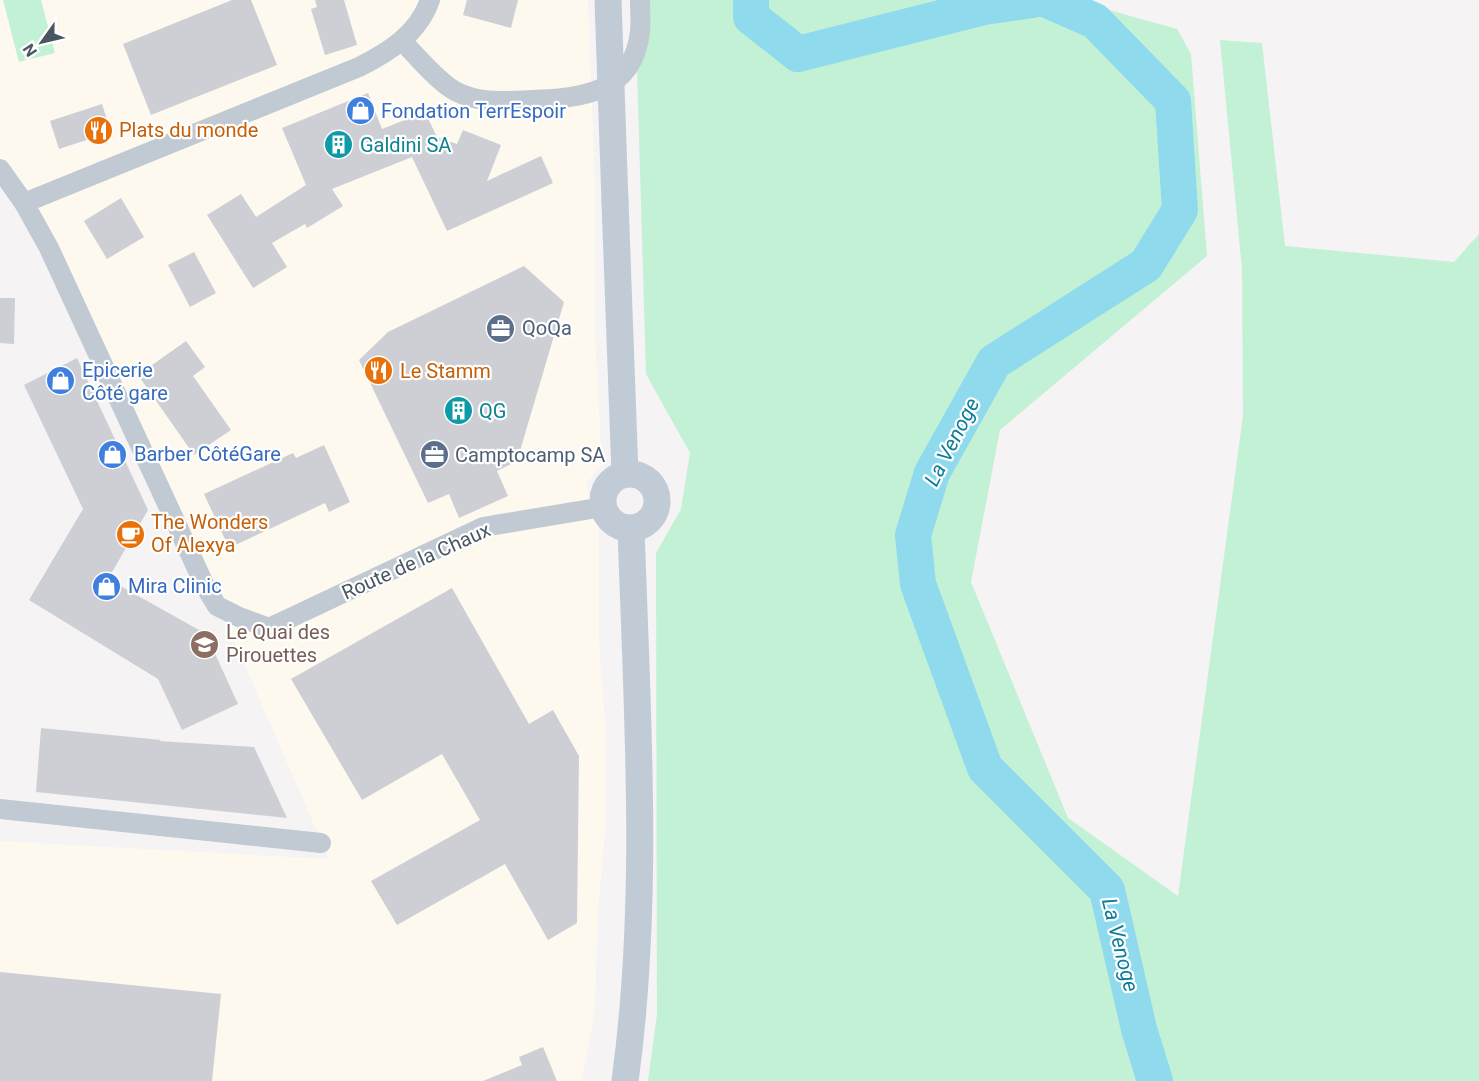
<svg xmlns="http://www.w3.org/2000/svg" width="1479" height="1081" font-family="Roboto,sans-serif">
  <rect width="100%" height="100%" fill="#f5f3f3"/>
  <path fill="#fdf9ef" d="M0,0H588L595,184V335L602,465L586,484L599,530V642L606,733L605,835L598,911L595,1010L582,1081H0V841L329,859L134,411L0,169Z"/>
  <g fill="#c3f1d5">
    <path d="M3,0H41L55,53L19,62Z"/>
    <path d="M635,0H1073L1177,29L1191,54L1207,256L1000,430L971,582L1068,818L1178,896L1243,416L1242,269L1220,40L1262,43L1285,246L1454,262L1479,234V1081H648L657,1014L656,553L681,509L690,453L646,374Z"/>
  </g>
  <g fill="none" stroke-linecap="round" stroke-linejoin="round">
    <g stroke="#90daee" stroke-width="36">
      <path d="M751,0V17L798,54L984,7L1033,0"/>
      <path d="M1047,0L1095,21L1173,101L1180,210L1146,265L994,362L932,473L913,535L918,584L985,768L1107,890L1139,1029L1155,1081"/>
    </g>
  </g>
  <g fill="#cdcfd5">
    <path d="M232,0H251L277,65L151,115L123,44Z"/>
    <path d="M315,0H344L357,45L325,55L311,9L317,7Z"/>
    <path d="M467,0H518L511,28L463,15Z"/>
    <path d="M368,93L382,129L425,112L437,137L457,144L463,130L501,145L487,181L541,156L553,183L447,231L412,157L332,189L343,206L307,228L305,224L272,243L287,267L253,288L207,215L241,194L256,217L306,185L282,128Z"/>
    <path d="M102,104L111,132L59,149L50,121Z"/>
    <path d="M121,198L144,237L107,259L84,221Z"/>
    <path d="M194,252L216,293L190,307L168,265Z"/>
    <path d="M524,266L564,302L517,461L497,471L508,496L459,518L449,494L428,503L359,360L388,332Z"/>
    <path d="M0,298H15L14,344L0,343Z"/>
    <path d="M186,341L205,367L193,376L231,430L194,455L138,375Z"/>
    <path d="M77,358L148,510L108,579L206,634L238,704L182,730L158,679L29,600L83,509L24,385Z"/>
    <path d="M324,445L350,502L329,512L325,503L229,548L204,494L293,453L296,458Z"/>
    <path d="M452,588L529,724L553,710L579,756L577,923L548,940L505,864L397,925L371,881L480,820L442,754L362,800L291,679Z"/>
    <path d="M41,728L161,740L159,741L254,747L287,818L36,792Z"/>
    <path d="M0,972L221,994L212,1081H0Z"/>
    <path d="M543,1047L557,1081H483L522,1065L519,1057Z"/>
  </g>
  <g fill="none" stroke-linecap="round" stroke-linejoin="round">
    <g stroke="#c1cad2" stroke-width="20">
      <path d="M402,41C417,56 437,81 455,91C479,104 506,101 532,100C582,98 633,93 640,32C641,22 640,10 640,0"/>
      <path d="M0,169L24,203L49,248L205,586L217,606L239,617L269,628L483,527L603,507"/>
      <path d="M24,203L359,67C389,52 418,34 430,0"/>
      <path d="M0,809L321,843"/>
    </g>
    <g stroke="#c1cbd6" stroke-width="27">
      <path d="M615,202L625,474"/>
      <circle cx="630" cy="501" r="27"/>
      <path d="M625,1081C650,898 637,712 631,528"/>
    </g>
    <path stroke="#c1cbd6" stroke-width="27" d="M608,0L615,202"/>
  </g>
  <defs>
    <symbol id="shop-disc" viewBox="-11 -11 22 22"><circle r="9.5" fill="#3f7fe0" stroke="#fff"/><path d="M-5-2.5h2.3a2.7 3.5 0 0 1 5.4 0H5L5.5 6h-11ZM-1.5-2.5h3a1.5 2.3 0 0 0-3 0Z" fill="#fff"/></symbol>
    <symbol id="restaurant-disc" viewBox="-11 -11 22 22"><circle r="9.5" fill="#e8710a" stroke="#fff"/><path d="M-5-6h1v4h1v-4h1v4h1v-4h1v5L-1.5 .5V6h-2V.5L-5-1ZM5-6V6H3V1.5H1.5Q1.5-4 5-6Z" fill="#fff"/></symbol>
    <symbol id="building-disc" viewBox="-11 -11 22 22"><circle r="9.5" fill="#0f9aa8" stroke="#fff"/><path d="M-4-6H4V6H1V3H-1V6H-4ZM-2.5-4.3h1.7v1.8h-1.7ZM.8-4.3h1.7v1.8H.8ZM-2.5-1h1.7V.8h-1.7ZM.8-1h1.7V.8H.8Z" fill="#fff"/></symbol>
    <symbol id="office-disc" viewBox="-11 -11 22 22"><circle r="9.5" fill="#5c6f8a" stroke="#fff"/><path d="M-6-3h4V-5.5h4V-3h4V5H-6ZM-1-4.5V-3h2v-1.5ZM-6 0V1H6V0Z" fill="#fff"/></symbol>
    <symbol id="cafe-disc" viewBox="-11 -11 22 22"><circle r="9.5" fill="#e8710a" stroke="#fff"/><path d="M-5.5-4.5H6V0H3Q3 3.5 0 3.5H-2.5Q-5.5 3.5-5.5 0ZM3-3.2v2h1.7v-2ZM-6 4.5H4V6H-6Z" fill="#fff"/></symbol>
    <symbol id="school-disc" viewBox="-11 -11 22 22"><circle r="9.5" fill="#8d6e63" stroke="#fff"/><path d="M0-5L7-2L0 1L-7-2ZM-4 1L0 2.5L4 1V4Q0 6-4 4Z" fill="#fff"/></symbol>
  </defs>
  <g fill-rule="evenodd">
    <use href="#shop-disc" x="344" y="94" width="33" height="33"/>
    <use href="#restaurant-disc" x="82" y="114" width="33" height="33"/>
    <use href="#building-disc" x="322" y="128" width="33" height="33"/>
    <use href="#office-disc" x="484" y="312" width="33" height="33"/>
    <use href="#restaurant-disc" x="362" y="354" width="33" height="33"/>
    <use href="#shop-disc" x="44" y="364" width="33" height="33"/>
    <use href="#building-disc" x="442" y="394" width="33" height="33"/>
    <use href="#shop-disc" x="96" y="438" width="33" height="33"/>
    <use href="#office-disc" x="418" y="438" width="33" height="33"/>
    <use href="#cafe-disc" x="114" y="518" width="33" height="33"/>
    <use href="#shop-disc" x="90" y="570" width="33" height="33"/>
    <use href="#school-disc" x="188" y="628" width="33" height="33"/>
  </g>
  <g text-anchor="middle" stroke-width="4.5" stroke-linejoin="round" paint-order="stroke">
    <g font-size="20" fill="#366cbe" stroke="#fff" text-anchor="start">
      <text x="381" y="118">Fondation TerrEspoir</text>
      <text x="82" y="377">Epicerie<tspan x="82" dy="23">Côté gare</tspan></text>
      <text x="134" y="461">Barber CôtéGare</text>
      <text x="128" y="593">Mira Clinic</text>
    </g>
    <g font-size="20" fill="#c56008" stroke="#fff" text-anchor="start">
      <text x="119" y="137">Plats du monde</text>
      <text x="400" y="378">Le Stamm</text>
      <text x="151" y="529">The Wonders<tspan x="151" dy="23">Of Alexya</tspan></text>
    </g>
    <g font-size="20" fill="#0d838f" stroke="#fff" text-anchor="start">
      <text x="360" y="152">Galdini SA</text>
      <text x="479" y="418">QG</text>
    </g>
    <g font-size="20" fill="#4e5e75" stroke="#fff" text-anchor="start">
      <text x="522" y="335">QoQa</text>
      <text x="455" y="462">Camptocamp SA</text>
    </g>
    <g font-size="20" fill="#4a5661" stroke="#fff">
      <text transform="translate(416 561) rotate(-24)" y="7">Route de la Chaux</text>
    </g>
    <g font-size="20" fill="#785e54" stroke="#fff" text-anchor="start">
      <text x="226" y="639">Le Quai des<tspan x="226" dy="23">Pirouettes</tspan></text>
    </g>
    <g font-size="21" font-style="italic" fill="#0c7c9b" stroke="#fff">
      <text transform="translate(952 442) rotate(-63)" y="7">La Venoge</text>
      <text transform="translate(1120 945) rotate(76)" y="7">La Venoge</text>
    </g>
  </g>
  <g transform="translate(42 42) rotate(236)" stroke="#ffffff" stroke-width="4.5" paint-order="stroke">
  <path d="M0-4.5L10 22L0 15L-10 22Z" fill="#4a5661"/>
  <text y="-9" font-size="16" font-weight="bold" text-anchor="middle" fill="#4a5661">N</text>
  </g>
</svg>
